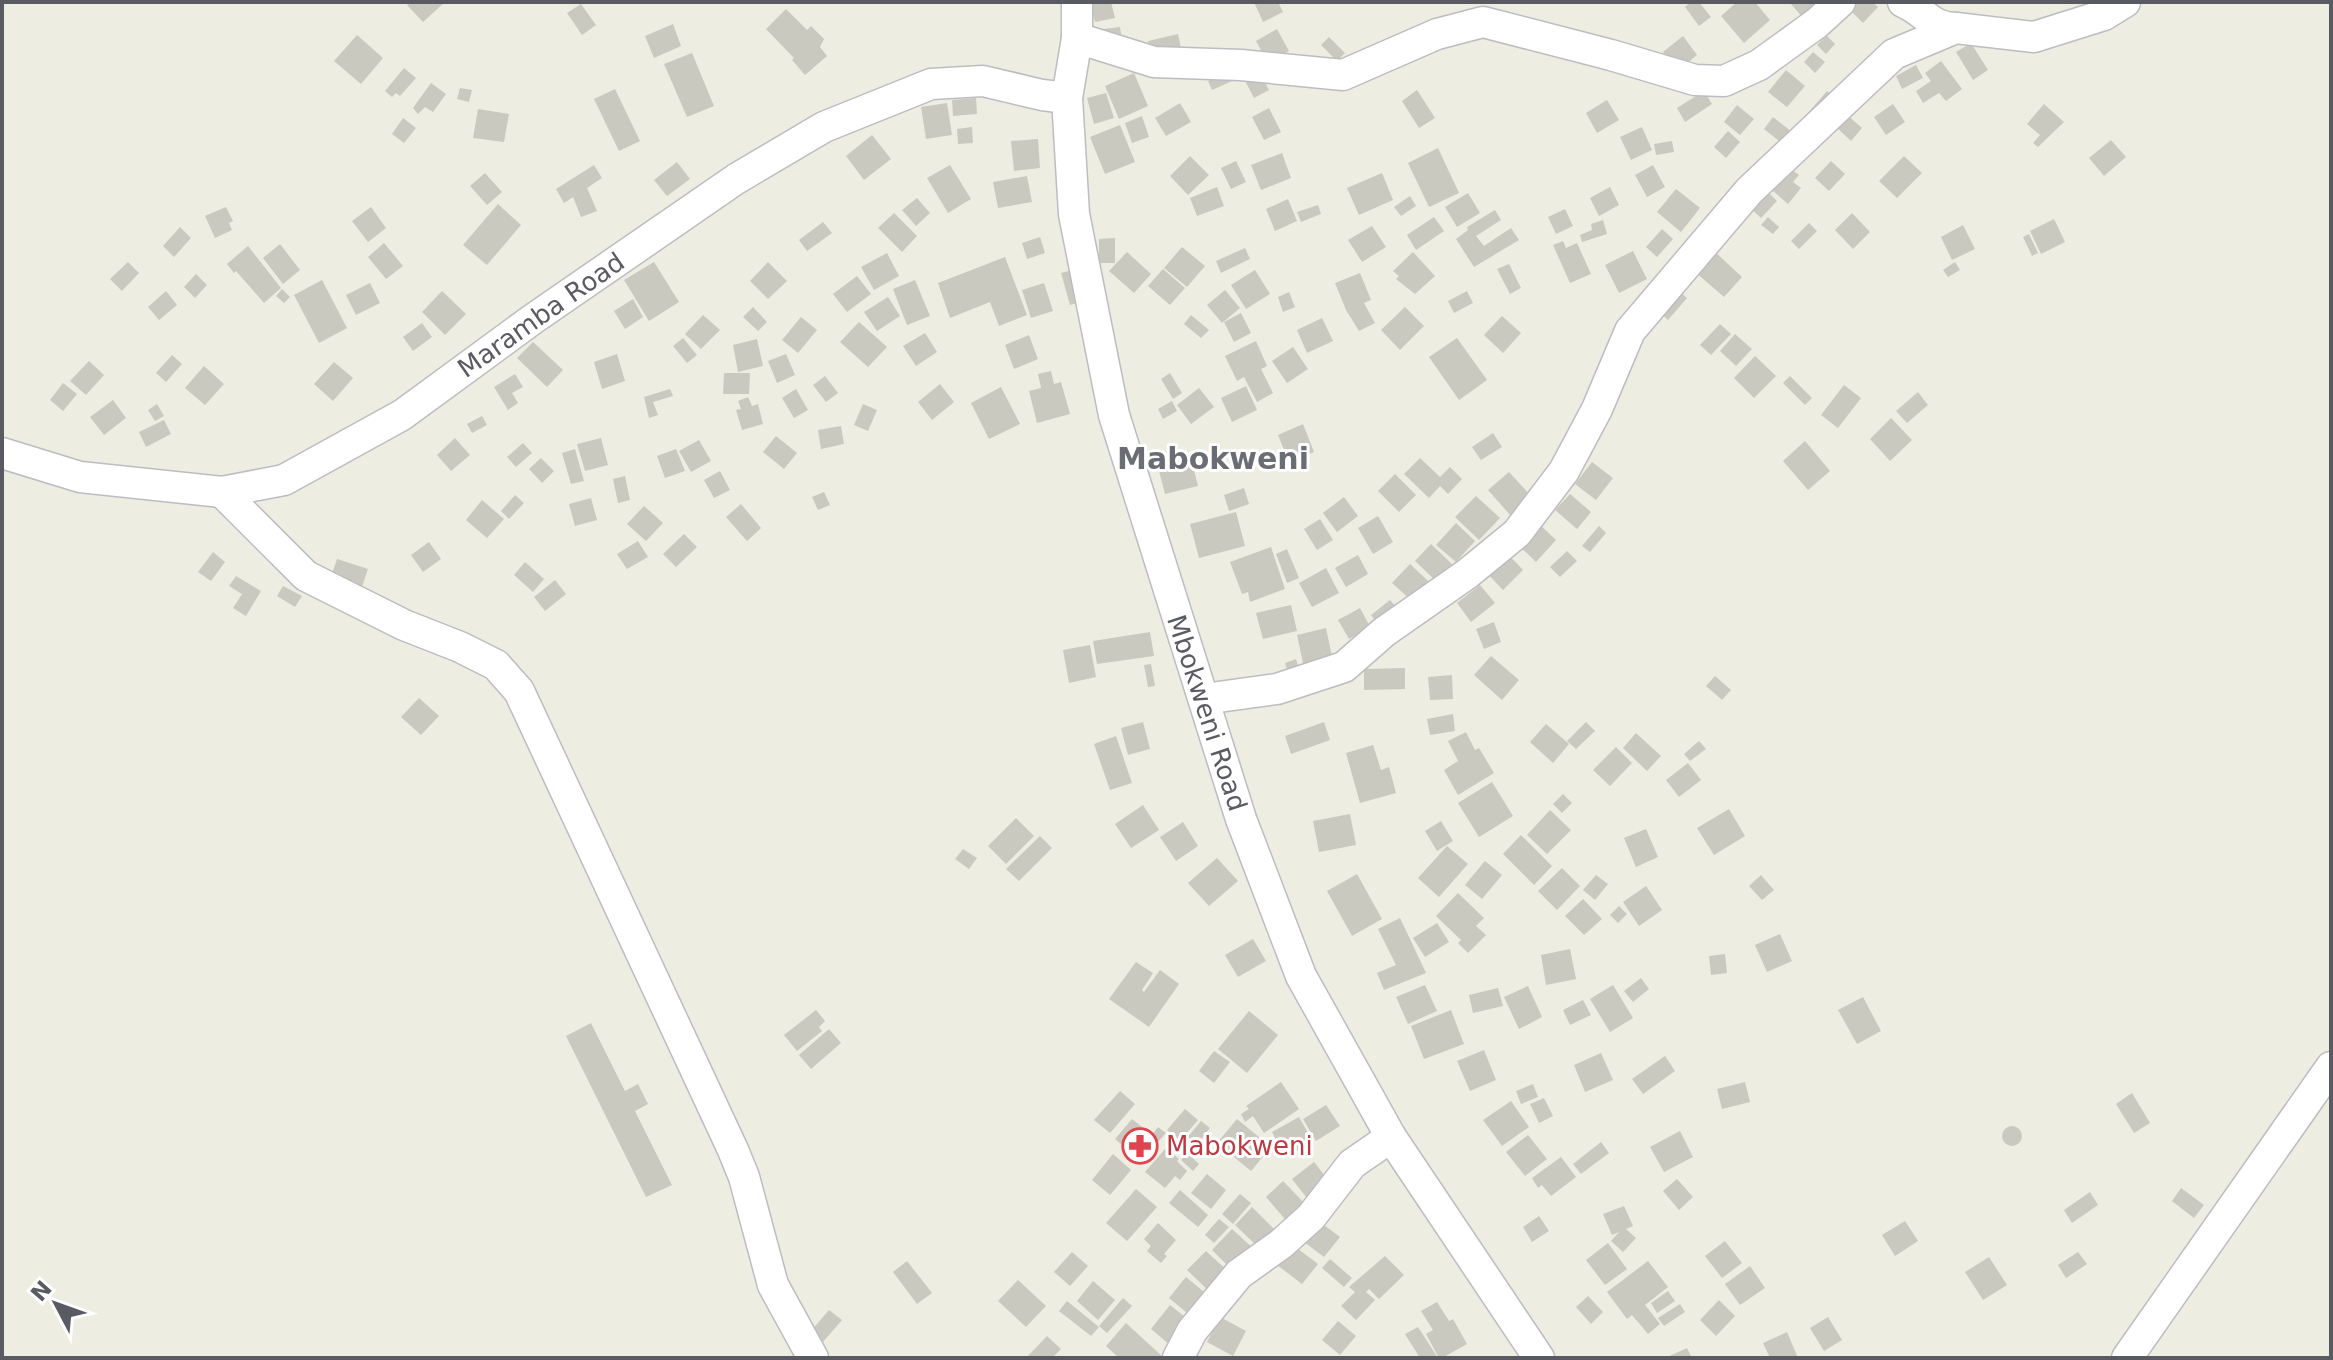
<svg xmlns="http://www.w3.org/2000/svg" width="2333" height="1360" font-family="'DejaVu Sans',sans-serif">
  <rect width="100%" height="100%" fill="#edede1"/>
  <g fill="#cac9c0">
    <path d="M411,2H445L423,22L407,5Z"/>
    <path d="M1090,2H1111L1115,18L1095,22Z"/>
    <path d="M1254,2H1278L1283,12L1263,22Z"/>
    <path d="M1691,2H1699L1711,17L1699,26L1685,7Z"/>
    <path d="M1737,2H1755L1770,20L1744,43L1721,16Z"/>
    <path d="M1793,2H1822L1804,19L1791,4Z"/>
    <path d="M1848,2H1872L1878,7L1863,23L1845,5Z"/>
    <path d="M581,4L596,25L582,35L567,13Z"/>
    <path d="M786,9L807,30L811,26L824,39L820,47L827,56L805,75L792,60L794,58L766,29Z"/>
    <path d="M673,24L681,46L654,58L645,36Z"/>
    <path d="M1120,27L1122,40L1106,43L1103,29Z"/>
    <path d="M1277,29L1289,51L1268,63L1256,41Z"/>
    <path d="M1178,34L1182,53L1149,48L1148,41Z"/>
    <path d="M357,35L383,58L361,84L334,61Z"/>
    <path d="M1826,35L1835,44L1826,54L1817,45Z"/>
    <path d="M1683,36L1697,55L1678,71L1663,52Z"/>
    <path d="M1329,37L1345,53L1337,61L1321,45Z"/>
    <path d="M1971,43L1988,70L1973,80L1956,52Z"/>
    <path d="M1813,52L1825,62L1815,73L1804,62Z"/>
    <path d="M692,53L714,106L687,117L664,64Z"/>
    <path d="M1941,61L1962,89L1946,101L1939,93L1923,103L1916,91L1931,81L1925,73Z"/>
    <path d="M1916,65L1923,78L1902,89L1896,76Z"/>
    <path d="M404,68L416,78L400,96L396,93L392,97L385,91Z"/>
    <path d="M1258,69L1269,90L1254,98L1243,77Z"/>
    <path d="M1786,70L1805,86L1787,107L1768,92Z"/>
    <path d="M1228,72L1232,81L1212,90L1208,81Z"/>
    <path d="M1134,73L1148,106L1119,119L1105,86Z"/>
    <path d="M431,83L446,94L433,112L425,107L418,114L413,108Z"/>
    <path d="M460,88L472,90L469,102L457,99Z"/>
    <path d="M615,89L640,141L619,151L594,99Z"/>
    <path d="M1417,90L1435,118L1419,128L1402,101Z"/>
    <path d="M1704,91L1712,104L1685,122L1677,108Z"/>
    <path d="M1827,91L1839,101L1818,125L1807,114Z"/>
    <path d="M1106,93L1114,118L1094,124L1087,98Z"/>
    <path d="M976,98L977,114L953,116L952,100Z"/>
    <path d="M1607,100L1619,120L1597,133L1586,113Z"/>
    <path d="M947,103L952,135L926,139L921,107Z"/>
    <path d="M1180,103L1191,122L1166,136L1155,118Z"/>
    <path d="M1893,104L1905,122L1886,135L1874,117Z"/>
    <path d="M2044,104L2064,122L2038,147L2033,143L2040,135L2027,124Z"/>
    <path d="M1737,105L1754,119L1740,135L1724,122Z"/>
    <path d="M1269,108L1281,132L1264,140L1252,117Z"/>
    <path d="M478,109L509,114L504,142L473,138Z"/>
    <path d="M1845,113L1862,128L1851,141L1834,125Z"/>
    <path d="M1142,116L1149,137L1132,143L1125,123Z"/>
    <path d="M1773,117L1792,132L1783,144L1764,129Z"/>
    <path d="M403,118L416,128L404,143L392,134Z"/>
    <path d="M1120,125L1135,162L1105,174L1090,137Z"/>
    <path d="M972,127L973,143L958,144L957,129Z"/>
    <path d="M1642,127L1652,150L1631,160L1620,137Z"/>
    <path d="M1728,131L1740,142L1726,158L1714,147Z"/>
    <path d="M872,135L891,159L864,180L846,156Z"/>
    <path d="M1038,139L1040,168L1014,171L1011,141Z"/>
    <path d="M2111,140L2126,157L2104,176L2089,158Z"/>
    <path d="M1672,141L1674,152L1656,155L1654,144Z"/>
    <path d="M1438,148L1459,193L1429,207L1408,163Z"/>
    <path d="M1282,153L1291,178L1261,190L1251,165Z"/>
    <path d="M1190,156L1209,175L1188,195L1170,176Z"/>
    <path d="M1904,156L1922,173L1897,198L1879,181Z"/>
    <path d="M1236,161L1246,182L1231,189L1221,168Z"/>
    <path d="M1831,161L1845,174L1829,191L1815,178Z"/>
    <path d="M677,162L690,179L667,196L654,180Z"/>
    <path d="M594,165L602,178L587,188L597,211L581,217L573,197L564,203L556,189Z"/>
    <path d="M950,165L971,199L948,213L927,178Z"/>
    <path d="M1653,165L1665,187L1647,197L1635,175Z"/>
    <path d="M1791,169L1799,175L1793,182L1801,188L1788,204L1766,185Z"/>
    <path d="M485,173L502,192L487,205L470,186Z"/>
    <path d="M1382,173L1393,200L1359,215L1347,188Z"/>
    <path d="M1027,176L1032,202L998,208L993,182Z"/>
    <path d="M1760,184L1777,201L1761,218L1743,201Z"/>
    <path d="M1217,187L1224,206L1197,216L1190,198Z"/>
    <path d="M1610,187L1619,205L1599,216L1590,198Z"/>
    <path d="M1676,189L1700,208L1681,232L1657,212Z"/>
    <path d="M1468,193L1480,213L1457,227L1445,207Z"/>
    <path d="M1410,196L1416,206L1401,216L1394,207Z"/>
    <path d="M917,198L930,213L916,226L902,210Z"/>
    <path d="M1288,199L1297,221L1275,231L1266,209Z"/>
    <path d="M498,204L521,225L487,265L463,245Z"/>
    <path d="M1318,205L1321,214L1301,222L1297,212Z"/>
    <path d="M226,207L233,221L229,223L232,230L215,238L205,216Z"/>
    <path d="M371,207L386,228L368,242L352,221Z"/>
    <path d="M1565,209L1573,226L1556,234L1548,217Z"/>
    <path d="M1495,210L1501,220L1476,236L1484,246L1511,228L1519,240L1474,267L1456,239L1468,230L1467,227Z"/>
    <path d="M894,213L917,236L902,252L878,228Z"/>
    <path d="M1852,213L1870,232L1853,249L1835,230Z"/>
    <path d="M1434,217L1444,231L1416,250L1407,235Z"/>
    <path d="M1768,217L1779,227L1773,234L1761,225Z"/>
    <path d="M2054,219L2065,242L2041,254L2030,231Z"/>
    <path d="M1603,220L1607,234L1582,242L1580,235L1592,230L1591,224Z"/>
    <path d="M823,222L832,233L807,251L799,240Z"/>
    <path d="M1809,223L1817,231L1799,249L1791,241Z"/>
    <path d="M1963,225L1975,249L1952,260L1941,237Z"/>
    <path d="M1372,226L1386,247L1362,262L1348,240Z"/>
    <path d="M180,227L191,238L174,257L163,246Z"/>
    <path d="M1662,229L1673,239L1657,257L1646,247Z"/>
    <path d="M2029,234L2038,253L2032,256L2023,237Z"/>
    <path d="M1040,237L1045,253L1027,259L1022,243Z"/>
    <path d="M1115,238V263H1099V239Z"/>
    <path d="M1563,241L1566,248L1577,243L1591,274L1570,283L1553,245Z"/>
    <path d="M384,243L403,266L386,279L368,257Z"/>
    <path d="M280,244L300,270L283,284L263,258Z"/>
    <path d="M248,246L281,288L264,303L236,271L234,273L227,264Z"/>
    <path d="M1182,247L1205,266L1187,287L1164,268Z"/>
    <path d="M1245,248L1250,259L1221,273L1216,261Z"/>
    <path d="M1713,250L1742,277L1724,297L1694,271Z"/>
    <path d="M1633,251L1647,279L1619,293L1605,265Z"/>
    <path d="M1127,252L1151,274L1134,293L1109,271Z"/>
    <path d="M1413,252L1435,276L1415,294L1396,279L1399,276L1393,271Z"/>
    <path d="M887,253L899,276L874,290L861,267Z"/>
    <path d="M1005,257L1027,315L999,326L990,302L950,318L938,283Z"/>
    <path d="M128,262L139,273L122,291L110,279Z"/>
    <path d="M654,262L679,302L649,321L624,280Z"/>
    <path d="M768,262L787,281L768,299L750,281Z"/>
    <path d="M1955,262L1960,270L1948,277L1943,270Z"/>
    <path d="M1509,264L1521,288L1510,294L1497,269Z"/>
    <path d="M1086,267L1094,298L1070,305L1061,273Z"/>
    <path d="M1163,269L1185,288L1170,305L1148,286Z"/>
    <path d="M1255,270L1270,294L1246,309L1231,285Z"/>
    <path d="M1360,273L1371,300L1364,303L1375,323L1359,331L1346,310L1335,283Z"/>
    <path d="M196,274L207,285L195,298L184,287Z"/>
    <path d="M857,276L871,294L847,312L833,294Z"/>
    <path d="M322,280L347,328L319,343L294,295Z"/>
    <path d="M915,280L930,316L907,325L893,289Z"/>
    <path d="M370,283L380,303L356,315L346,295Z"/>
    <path d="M1044,283L1053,311L1031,318L1022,290Z"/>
    <path d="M1672,285L1687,298L1668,320L1653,306Z"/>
    <path d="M282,289L290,297L284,303L276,296Z"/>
    <path d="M1225,290L1240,308L1222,323L1207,305Z"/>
    <path d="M166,291L177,305L159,320L148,307Z"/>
    <path d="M442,291L466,314L445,335L422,312Z"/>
    <path d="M1467,291L1473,303L1454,313L1448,301Z"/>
    <path d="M1289,292L1295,307L1283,312L1278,297Z"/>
    <path d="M888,297L900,316L877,331L864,312Z"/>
    <path d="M633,299L643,317L625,329L614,311Z"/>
    <path d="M753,307L767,322L758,331L743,317Z"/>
    <path d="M1405,307L1424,326L1400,350L1381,330Z"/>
    <path d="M1241,313L1251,333L1234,342L1224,322Z"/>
    <path d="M703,315L720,330L701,349L685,334Z"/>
    <path d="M1191,315L1209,330L1201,338L1184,324Z"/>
    <path d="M1502,316L1521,333L1503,353L1484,335Z"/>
    <path d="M801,317L817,330L798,353L782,340Z"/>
    <path d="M1322,318L1333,341L1307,353L1297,330Z"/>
    <path d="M859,322L887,347L868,367L840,342Z"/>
    <path d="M422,323L432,337L413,351L403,337Z"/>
    <path d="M1720,324L1731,334L1711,355L1700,345Z"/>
    <path d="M925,333L937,352L916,366L903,346Z"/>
    <path d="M1735,334L1752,349L1736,366L1720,351Z"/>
    <path d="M1029,335L1038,359L1014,369L1005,345Z"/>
    <path d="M683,338L697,355L687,363L673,346Z"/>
    <path d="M1457,338L1487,380L1459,400L1429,357Z"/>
    <path d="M757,339L763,366L738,372L733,345Z"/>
    <path d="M1256,341L1267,366L1261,369L1273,393L1257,402L1244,377L1237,381L1225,356Z"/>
    <path d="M533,342L563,370L547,387L517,358Z"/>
    <path d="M1293,347L1308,369L1287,383L1272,361Z"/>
    <path d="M617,354L625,381L602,389L594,362Z"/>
    <path d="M786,354L795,375L777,383L768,361Z"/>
    <path d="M172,355L182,364L166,382L156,373Z"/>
    <path d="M1755,356L1776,376L1754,398L1734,378Z"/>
    <path d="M89,361L104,375L86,395L70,381Z"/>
    <path d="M334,362L353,378L333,401L314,384Z"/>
    <path d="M204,366L224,384L205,405L185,388Z"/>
    <path d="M1051,371L1054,384L1061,382L1070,414L1037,423L1029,391L1041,388L1038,374Z"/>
    <path d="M724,373H750L749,394H723Z"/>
    <path d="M1170,373L1182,393L1173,399L1161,379Z"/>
    <path d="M515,374L523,387L512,393L518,403L508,410L494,387Z"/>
    <path d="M825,376L838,393L826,402L813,385Z"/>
    <path d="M1790,376L1812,398L1805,405L1783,383Z"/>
    <path d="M63,383L77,394L63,411L50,400Z"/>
    <path d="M940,384L954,402L932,420L918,402Z"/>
    <path d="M1844,385L1861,398L1838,428L1821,415Z"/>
    <path d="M1246,386L1257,410L1232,422L1221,398Z"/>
    <path d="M1001,387L1020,424L989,439L971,403Z"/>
    <path d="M1199,388L1214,407L1191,424L1177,405Z"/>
    <path d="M670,389L673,396L653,402L658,415L649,418L644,397Z"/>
    <path d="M796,389L808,410L794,418L782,398Z"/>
    <path d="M1918,392L1928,405L1907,423L1896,411Z"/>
    <path d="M748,397L752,406L758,404L763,424L742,430L736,410L741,409L738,401Z"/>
    <path d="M113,400L126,418L104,435L90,417Z"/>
    <path d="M1172,401L1177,411L1163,419L1158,409Z"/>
    <path d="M157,404L164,416L155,421L148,410Z"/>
    <path d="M863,404L877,410L868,431L854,425Z"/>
    <path d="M482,416L487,425L472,433L467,424Z"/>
    <path d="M1891,418L1912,440L1890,461L1870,439Z"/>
    <path d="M164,420L171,434L146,447L139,432Z"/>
    <path d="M1303,424L1314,452L1289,462L1278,435Z"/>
    <path d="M841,426L844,444L821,449L818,430Z"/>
    <path d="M1493,433L1502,447L1481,460L1472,447Z"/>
    <path d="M776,436L797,453L784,469L763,452Z"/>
    <path d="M455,438L470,455L451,471L437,455Z"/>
    <path d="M601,438L608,465L585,471L577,444Z"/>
    <path d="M699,440L711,461L691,472L679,451Z"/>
    <path d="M1805,441L1830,471L1808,490L1783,461Z"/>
    <path d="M523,443L532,453L516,467L507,457Z"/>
    <path d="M575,449L584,481L571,484L562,453Z"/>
    <path d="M676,449L685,471L665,478L657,456Z"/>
    <path d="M541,458L554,471L542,483L529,469Z"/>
    <path d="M1420,458L1440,477L1450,467L1462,479L1448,494L1440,486L1429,498L1404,474Z"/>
    <path d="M1191,459L1198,486L1165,494L1158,467Z"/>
    <path d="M1592,462L1613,478L1596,500L1575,484Z"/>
    <path d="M720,471L730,490L714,498L704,480Z"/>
    <path d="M1509,472L1532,497L1511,516L1488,490Z"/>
    <path d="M1395,474L1416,495L1399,512L1378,491Z"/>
    <path d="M625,476L630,500L618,503L613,479Z"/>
    <path d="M1244,488L1249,504L1229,511L1224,495Z"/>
    <path d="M824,492L830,505L818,510L812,497Z"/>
    <path d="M1570,494L1591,512L1577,529L1555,510Z"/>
    <path d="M515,495L524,503L509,519L501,511Z"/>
    <path d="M1476,496L1500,518L1479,540L1455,517Z"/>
    <path d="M1344,497L1358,516L1337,532L1323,513Z"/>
    <path d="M591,498L597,520L575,526L569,504Z"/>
    <path d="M482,500L504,519L487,538L466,520Z"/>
    <path d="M741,504L761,528L747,541L726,517Z"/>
    <path d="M644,506L663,523L646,541L627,524Z"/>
    <path d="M1236,512L1245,546L1199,558L1190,524Z"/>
    <path d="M1378,516L1393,542L1373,554L1358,528Z"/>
    <path d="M1320,519L1333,540L1317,550L1304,529Z"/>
    <path d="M1536,521L1556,540L1536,562L1516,543Z"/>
    <path d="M1456,523L1475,541L1456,562L1436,545Z"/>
    <path d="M1599,526L1606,533L1590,552L1582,546Z"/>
    <path d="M684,534L697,547L676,567L663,554Z"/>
    <path d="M638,541L648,557L627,569L617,554Z"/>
    <path d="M429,542L441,559L423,572L411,555Z"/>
    <path d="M1431,544L1452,564L1436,581L1415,561Z"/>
    <path d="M1271,547L1285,589L1250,602L1248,592L1242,594L1230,562Z"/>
    <path d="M1287,549L1299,578L1287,583L1276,554Z"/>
    <path d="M1504,550L1523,570L1503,590L1483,569Z"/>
    <path d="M1567,551L1577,561L1560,577L1550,567Z"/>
    <path d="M213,552L225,562L211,581L198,572Z"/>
    <path d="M1358,555L1368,574L1346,587L1335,568Z"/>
    <path d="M337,559L368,569L361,590L330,580Z"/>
    <path d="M525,562L544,579L533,592L514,575Z"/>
    <path d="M1410,564L1428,581L1411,600L1392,583Z"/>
    <path d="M1326,568L1339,593L1312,607L1299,583Z"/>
    <path d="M236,576L261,591L246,616L233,608L242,594L229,586Z"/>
    <path d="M555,580L566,594L545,611L534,597Z"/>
    <path d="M1480,585L1495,603L1471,622L1457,603Z"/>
    <path d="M283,586L302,596L295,607L277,596Z"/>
    <path d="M1390,600L1396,607L1377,623L1371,615Z"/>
    <path d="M1291,605L1297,631L1263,639L1256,613Z"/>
    <path d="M1360,608L1370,627L1349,639L1338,620Z"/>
    <path d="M1494,622L1501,642L1484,649L1476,629Z"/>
    <path d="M1326,628L1334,666L1305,672L1297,635Z"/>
    <path d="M1150,632L1154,656L1097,664L1093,641Z"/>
    <path d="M1090,645L1096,677L1069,683L1063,650Z"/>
    <path d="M1491,656L1519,680L1502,700L1474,675Z"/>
    <path d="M1296,659L1301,676L1290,679L1285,663Z"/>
    <path d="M1151,664L1155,686L1148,687L1144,665Z"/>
    <path d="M1405,668V689L1364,690V669Z"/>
    <path d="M1452,675L1453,699L1430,700L1428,677Z"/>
    <path d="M1715,676L1731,690L1722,700L1706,686Z"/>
    <path d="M419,698L439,716L421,735L401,717Z"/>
    <path d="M1453,714L1455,731L1430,735L1427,719Z"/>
    <path d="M1143,722L1150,749L1128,755L1121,728Z"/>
    <path d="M1324,722L1330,740L1291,754L1285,736Z"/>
    <path d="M1586,722L1595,731L1576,749L1567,741Z"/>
    <path d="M1546,724L1569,744L1553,763L1530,742Z"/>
    <path d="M1466,732L1475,750L1479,748L1494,773L1458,795L1444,770L1458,761L1448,741Z"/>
    <path d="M1636,733L1661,756L1647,771L1623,748Z"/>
    <path d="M1116,736L1132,783L1110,790L1094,744Z"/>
    <path d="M1699,741L1706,749L1690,761L1684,754Z"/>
    <path d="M1373,745L1381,770L1389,767L1396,793L1360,803L1346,753Z"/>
    <path d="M1616,747L1632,763L1610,786L1593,770Z"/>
    <path d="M1688,763L1701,780L1679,797L1666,780Z"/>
    <path d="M1492,782L1513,816L1479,837L1458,803Z"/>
    <path d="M1563,794L1572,803L1562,813L1553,804Z"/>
    <path d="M1143,805L1159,830L1131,848L1115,824Z"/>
    <path d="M1729,809L1745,836L1714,855L1697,828Z"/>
    <path d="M1550,810L1571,830L1547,854L1527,835Z"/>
    <path d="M1350,814L1356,845L1319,852L1313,821Z"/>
    <path d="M1016,818L1034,836L1006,864L988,846Z"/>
    <path d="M1441,821L1453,841L1437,851L1425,831Z"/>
    <path d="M1183,822L1198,846L1176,861L1160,837Z"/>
    <path d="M1646,829L1658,857L1636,867L1624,838Z"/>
    <path d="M1521,835L1552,866L1534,885L1503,854Z"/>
    <path d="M1040,836L1052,848L1019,881L1006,869Z"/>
    <path d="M1447,846L1468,864L1439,897L1418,878Z"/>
    <path d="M963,849L977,858L969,869L955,859Z"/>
    <path d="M1217,858L1238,881L1209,906L1188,883Z"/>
    <path d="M1485,861L1502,875L1482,899L1465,885Z"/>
    <path d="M1562,868L1580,886L1557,910L1538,891Z"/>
    <path d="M1357,874L1382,919L1352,936L1327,891Z"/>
    <path d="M1596,875L1608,884L1595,900L1583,890Z"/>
    <path d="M1761,875L1774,890L1762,900L1749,886Z"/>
    <path d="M1646,886L1662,910L1639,926L1623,902Z"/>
    <path d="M1458,893L1484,918L1476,926L1486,935L1468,953L1458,943L1461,940L1436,916Z"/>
    <path d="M1583,899L1602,919L1584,935L1565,916Z"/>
    <path d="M1619,906L1627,914L1618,923L1610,915Z"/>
    <path d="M1400,918L1426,973L1384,990L1377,973L1396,965L1378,929Z"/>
    <path d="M1437,923L1449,942L1425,957L1413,938Z"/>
    <path d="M1780,934L1792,961L1767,972L1755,945Z"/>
    <path d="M1253,939L1266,961L1238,977L1225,955Z"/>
    <path d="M1570,949L1576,979L1546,985L1541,955Z"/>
    <path d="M1725,954L1727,973L1711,975L1709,956Z"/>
    <path d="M1136,962L1153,973L1142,990L1144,992L1160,970L1179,984L1149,1027L1109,999Z"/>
    <path d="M1641,978L1649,989L1633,1002L1624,991Z"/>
    <path d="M1425,985L1437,1011L1408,1024L1396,997Z"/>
    <path d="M1613,985L1633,1018L1610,1032L1590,999Z"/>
    <path d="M1528,986L1542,1017L1519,1029L1504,997Z"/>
    <path d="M1498,988L1503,1006L1473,1013L1469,995Z"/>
    <path d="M1863,997L1881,1031L1857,1044L1838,1010Z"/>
    <path d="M1583,1000L1591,1015L1570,1025L1563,1010Z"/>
    <path d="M816,1010L825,1021L819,1027L822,1031L797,1051L784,1035Z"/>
    <path d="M1451,1010L1464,1044L1424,1059L1411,1026Z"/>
    <path d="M1249,1011L1278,1035L1247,1073L1218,1049Z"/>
    <path d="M591,1023L625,1091L638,1084L648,1104L635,1111L672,1185L646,1197L566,1036Z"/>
    <path d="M829,1029L841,1043L811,1069L799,1055Z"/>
    <path d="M1484,1050L1496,1080L1470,1091L1457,1061Z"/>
    <path d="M1214,1051L1230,1062L1214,1083L1199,1071Z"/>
    <path d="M1601,1053L1613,1080L1585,1092L1574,1065Z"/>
    <path d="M1665,1056L1675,1071L1643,1094L1632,1079Z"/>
    <path d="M1281,1082L1299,1109L1264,1133L1253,1116L1245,1122L1241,1114L1249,1109L1246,1106Z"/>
    <path d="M1745,1082L1750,1102L1722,1109L1717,1089Z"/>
    <path d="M1533,1084L1538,1097L1521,1104L1516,1091Z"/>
    <path d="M1120,1091L1135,1104L1110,1133L1094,1120Z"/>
    <path d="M2132,1093L2150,1123L2134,1133L2116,1104Z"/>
    <path d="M1544,1098L1553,1116L1539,1123L1530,1104Z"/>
    <path d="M1511,1101L1529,1127L1502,1146L1483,1120Z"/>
    <path d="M1326,1105L1340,1126L1316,1141L1303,1119Z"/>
    <path d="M1185,1109L1198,1120L1180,1141L1167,1130Z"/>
    <path d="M1299,1117L1313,1142L1285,1157L1272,1132Z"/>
    <path d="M1132,1119L1152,1135L1158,1127L1166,1133L1141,1161L1115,1139Z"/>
    <path d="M1237,1119L1271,1147L1251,1171L1217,1143Z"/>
    <path d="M1201,1121L1210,1128L1191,1152L1182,1144Z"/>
    <circle cx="2012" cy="1136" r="10"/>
    <path d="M1680,1131L1693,1157L1664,1172L1650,1147Z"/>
    <path d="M1528,1135L1547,1159L1525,1176L1506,1152Z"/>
    <path d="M1601,1142L1609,1153L1581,1174L1573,1164Z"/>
    <path d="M1166,1148L1179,1159L1177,1161L1187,1171L1180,1180L1175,1176L1165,1188L1145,1172Z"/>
    <path d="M1187,1153L1199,1164L1193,1171L1181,1160Z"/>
    <path d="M1113,1154L1131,1170L1110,1195L1092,1180Z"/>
    <path d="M1561,1157L1576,1177L1551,1196L1542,1185L1538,1188L1532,1178Z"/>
    <path d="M1314,1162L1329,1181L1307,1198L1292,1179Z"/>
    <path d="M1207,1174L1226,1190L1211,1209L1191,1193Z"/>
    <path d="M1677,1179L1693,1197L1679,1210L1663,1191Z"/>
    <path d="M1283,1181L1309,1208L1290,1225L1266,1197Z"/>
    <path d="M2181,1188L2204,1205L2194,1218L2172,1201Z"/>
    <path d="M1136,1189L1157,1207L1127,1241L1106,1223Z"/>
    <path d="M1180,1190L1208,1215L1198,1227L1169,1203Z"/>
    <path d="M2090,1192L2098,1205L2072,1223L2064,1210Z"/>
    <path d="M1240,1194L1251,1203L1233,1224L1222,1214Z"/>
    <path d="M1624,1206L1633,1226L1626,1229L1636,1238L1623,1252L1611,1241L1619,1232L1612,1235L1603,1214Z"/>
    <path d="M1252,1207L1275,1230L1258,1247L1235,1225Z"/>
    <path d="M1539,1216L1549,1231L1532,1242L1523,1227Z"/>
    <path d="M1219,1219L1229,1227L1214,1243L1205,1235Z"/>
    <path d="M1316,1219L1340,1237L1324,1257L1300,1239Z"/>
    <path d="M1905,1221L1918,1241L1895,1256L1882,1235Z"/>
    <path d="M1158,1223L1176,1240L1164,1254L1167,1256L1161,1263L1147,1251L1151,1246L1144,1239Z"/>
    <path d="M1232,1229L1255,1250L1234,1272L1212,1250Z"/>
    <path d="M1725,1241L1742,1263L1722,1278L1705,1256Z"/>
    <path d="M1608,1243L1627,1269L1605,1285L1586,1260Z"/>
    <path d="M1293,1245L1318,1264L1302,1284L1277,1265Z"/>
    <path d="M1206,1251L1231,1274L1212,1294L1187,1270Z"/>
    <path d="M1072,1252L1088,1266L1070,1286L1054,1272Z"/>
    <path d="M2078,1252L2087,1264L2066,1278L2058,1265Z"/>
    <path d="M1385,1256L1404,1275L1379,1299L1369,1289L1366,1292L1375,1300L1356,1320L1341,1306L1355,1292L1349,1287Z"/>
    <path d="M1989,1257L2007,1285L1983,1300L1965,1272Z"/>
    <path d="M1330,1259L1352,1278L1344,1287L1322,1268Z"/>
    <path d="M907,1261L932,1293L917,1304L893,1272Z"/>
    <path d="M1648,1261L1668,1287L1645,1305L1660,1324L1648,1334L1632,1315L1627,1319L1607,1292Z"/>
    <path d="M1750,1266L1765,1288L1740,1305L1725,1284Z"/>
    <path d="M1186,1277L1210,1297L1193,1318L1169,1298Z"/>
    <path d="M1018,1280L1046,1306L1026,1327L998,1301Z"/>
    <path d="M1093,1281L1115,1300L1098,1320L1077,1301Z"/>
    <path d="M1668,1291L1675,1301L1657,1313L1651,1303Z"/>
    <path d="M1588,1296L1603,1312L1591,1324L1576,1307Z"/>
    <path d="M1123,1298L1132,1306L1107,1333L1099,1326Z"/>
    <path d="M1719,1300L1735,1316L1716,1336L1700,1320Z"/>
    <path d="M1067,1301L1099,1327L1091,1336L1059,1311Z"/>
    <path d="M1437,1302L1449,1321L1453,1319L1467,1344L1442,1358H1439L1426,1334L1433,1330L1421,1311Z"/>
    <path d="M1680,1304L1685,1312L1664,1326L1658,1318Z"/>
    <path d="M1170,1305L1190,1321L1170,1345L1151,1329Z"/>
    <path d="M829,1310L842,1320L823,1342L811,1331Z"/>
    <path d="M1220,1317L1246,1331L1233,1356L1207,1342Z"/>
    <path d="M1828,1317L1842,1340L1824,1351L1810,1328Z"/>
    <path d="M1338,1321L1356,1336L1340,1355L1322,1340Z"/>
    <path d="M1126,1323L1164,1358H1119L1106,1346Z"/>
    <path d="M1418,1327L1438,1358H1420L1405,1334Z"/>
    <path d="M1787,1332L1798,1358H1770L1763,1343Z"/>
    <path d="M1047,1336L1061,1349L1052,1358H1026Z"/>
    <path d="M1687,1348L1692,1358H1665Z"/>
  </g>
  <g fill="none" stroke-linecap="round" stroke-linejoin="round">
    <defs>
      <g id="minor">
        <path d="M1077,2V38L1067,98L1074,214L1114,415L1241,819L1301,976L1391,1137L1539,1358"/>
        <path d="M1903,2C1926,12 1931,28 1956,28"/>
        <path d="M1077,38L1154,62L1241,65L1343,75L1437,34L1483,22L1611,55L1695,80L1724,81L1759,65L1817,23L1840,2"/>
        <path d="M2,453L80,477L222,492L284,480L402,415L533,319L736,179L824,127L931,84L983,81L1042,95L1067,98"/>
        <path d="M222,492L306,576L404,625L460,647L496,665L519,691L733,1150L744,1177L773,1285L813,1358"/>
        <path d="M1204,699L1277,689L1344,667L1384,632L1467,574L1517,533L1564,471L1597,409L1630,331L1749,191L1894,54L1956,28L2034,37L2104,15L2125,2"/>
        <path d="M1178,1358L1192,1331L1239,1274L1281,1244L1311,1217L1352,1164L1391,1137"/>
        <path d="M2127,1358L2331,1067"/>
      </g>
    </defs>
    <use href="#minor" stroke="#bcbdc3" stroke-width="33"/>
    <use href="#minor" stroke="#fff" stroke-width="30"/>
  </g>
  <defs>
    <symbol id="pharmacy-ring" viewBox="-11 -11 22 22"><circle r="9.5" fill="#fff" stroke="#e0444e" stroke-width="1.5"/><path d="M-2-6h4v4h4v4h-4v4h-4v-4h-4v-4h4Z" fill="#e0444e"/></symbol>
  </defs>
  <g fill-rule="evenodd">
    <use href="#pharmacy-ring" x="1120" y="1126" width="40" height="40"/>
  </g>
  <g text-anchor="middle" stroke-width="6" stroke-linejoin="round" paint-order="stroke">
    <g font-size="26" fill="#5a5b62" stroke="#fff">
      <text transform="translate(541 315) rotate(-35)" y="9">Maramba Road</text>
      <text transform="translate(1207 713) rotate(72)" y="9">Mbokweni Road</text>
    </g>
    <g font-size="26" fill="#be3a42" stroke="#fff" text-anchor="start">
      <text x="1166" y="1155">Mabokweni</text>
    </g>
    <g font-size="30" font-weight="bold" fill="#6b6d74" stroke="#fff">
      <text x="1213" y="469">Mabokweni</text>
    </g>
  </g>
  <rect width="2333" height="1360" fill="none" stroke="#5a5b62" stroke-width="8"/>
  <g transform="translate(56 1304) rotate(311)" stroke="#ffffff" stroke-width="6" paint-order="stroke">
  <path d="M0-6L14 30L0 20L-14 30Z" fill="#5a5b62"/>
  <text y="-12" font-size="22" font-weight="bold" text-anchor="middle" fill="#5a5b62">N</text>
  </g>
</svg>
